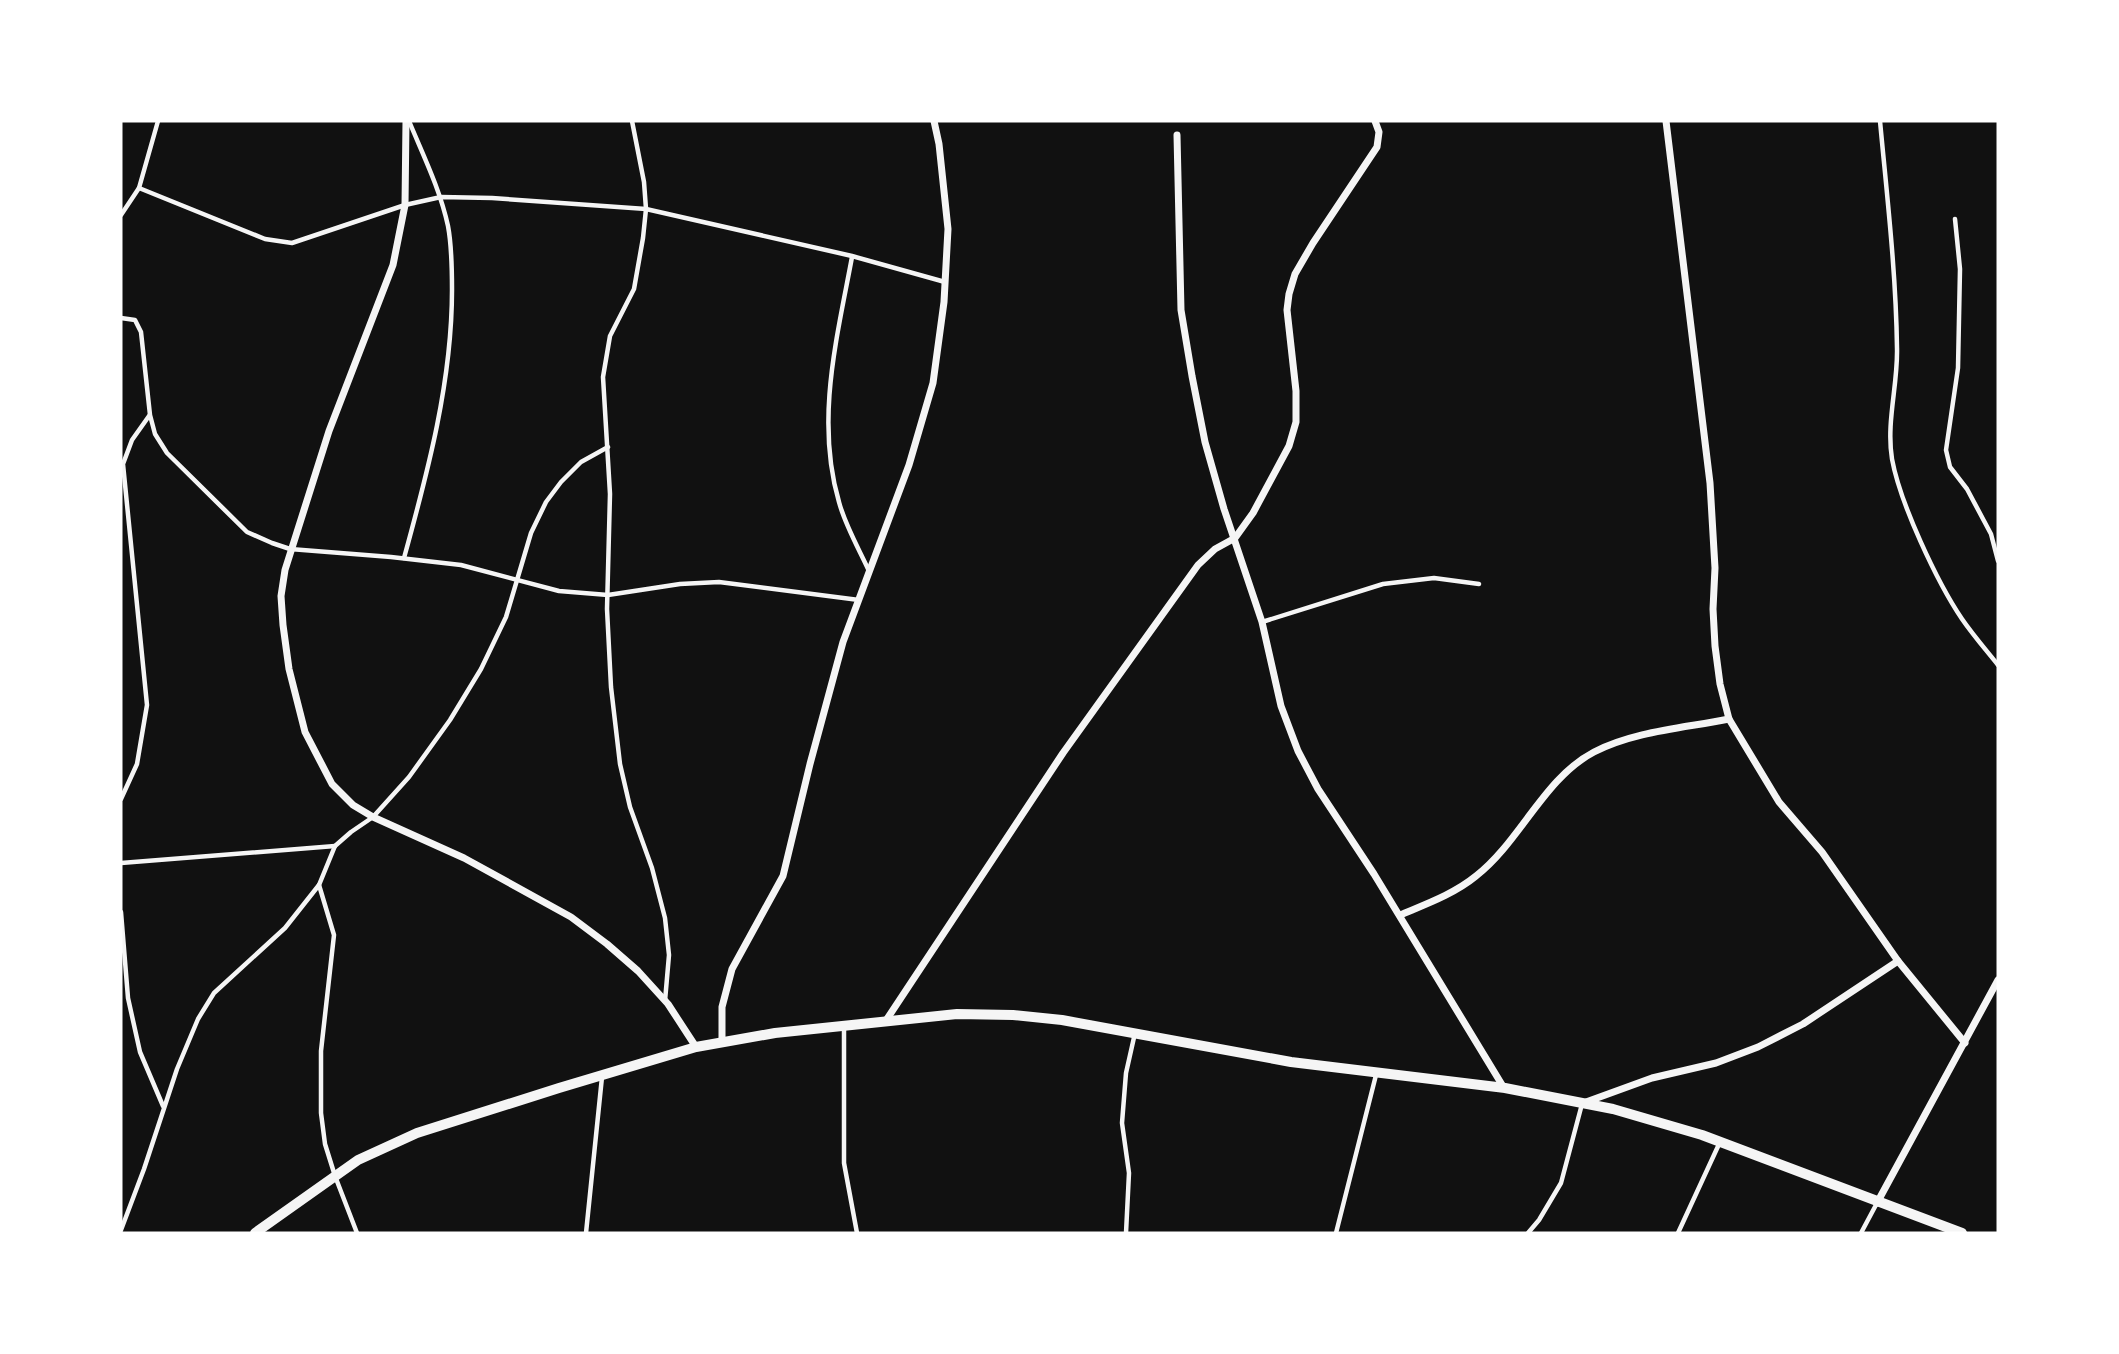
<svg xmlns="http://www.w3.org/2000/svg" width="2119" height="1354" font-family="'Space Grotesk',sans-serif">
  <rect width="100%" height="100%" fill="#111"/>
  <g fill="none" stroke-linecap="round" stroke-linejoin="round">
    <g stroke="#f5f5f5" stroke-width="4.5">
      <path d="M632,121L644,182L646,209L643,238L634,289L610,336L603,377L610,494L607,609L611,687L620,764L630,807L652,868L665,918L669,955L665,1001"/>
      <path d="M1880,121C1887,196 1896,272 1897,348C1898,385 1886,422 1892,459C1900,503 1937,582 1962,619C1973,635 1986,650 1998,665"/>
      <path d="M139,188L265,239L292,243L405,205L441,197L492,198L646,209L852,256L945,282"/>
      <path d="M121,215L139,188L158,121"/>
      <path d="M1955,219L1960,269L1958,368L1946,450L1950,467L1967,489L1991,534L1998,561"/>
      <path d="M852,257C837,338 815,420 839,502C845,525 859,549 869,571"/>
      <path d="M121,318L135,320L141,332L150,415L155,434L167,453L247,532L272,543L290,549L391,557L461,565L559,591L608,595L680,584L719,582L859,600"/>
      <path d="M404,558C428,471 452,381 452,290C452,269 452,247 448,226C440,189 423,155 409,121"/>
      <path d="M1262,622L1383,584L1434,578L1479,584"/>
      <path d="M121,799L137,764L147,705L123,464L132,440L149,416"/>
      <path d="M121,863L335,846"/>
      <path d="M319,885L334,935L321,1051V1113L325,1144L335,1176L357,1233"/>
      <path d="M121,912L128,998L140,1052L163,1106"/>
      <path d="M844,1027V1163L857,1233"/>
      <path d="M121,1230L144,1169L177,1069L198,1019L214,993L285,928L319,885L335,846L351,832L373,817L409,777L450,720L481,669L506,617L531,533L546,502L561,482L581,462L608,447"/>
      <path d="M586,1233L602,1077"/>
      <path d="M1126,1233L1129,1173L1122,1123L1126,1073L1135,1033"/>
      <path d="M1336,1233L1376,1075"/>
      <path d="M1528,1233L1539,1220L1561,1183L1582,1104"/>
      <path d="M1678,1233L1720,1142"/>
      <path d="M1861,1233L1877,1203"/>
    </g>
    <g stroke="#f5f5f5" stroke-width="7">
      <path d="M406,121L405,205L393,265L329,431L285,570L281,596L283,625L289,669L305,732L332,784L353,805L373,817L464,858L571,917L607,944L638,971L668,1004L696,1047"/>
      <path d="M1666,121L1710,483L1715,568L1713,609L1715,646L1720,684L1729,719L1779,802L1822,852L1898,961L1965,1043"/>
      <path d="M1177,135L1181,310L1192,376L1205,442L1224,509L1262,622L1281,706L1298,751L1318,789L1374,874L1504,1088"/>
      <path d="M1400,915C1426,904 1454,894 1476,876C1520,842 1544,778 1594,752C1635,731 1685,728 1729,719"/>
      <path d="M885,1022L1063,753L1198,565L1215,549L1235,538L1253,513L1289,446L1296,422V391L1287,310L1289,294L1295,274L1313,243L1377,147L1379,132L1375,121"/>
      <path d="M722,1042V1007L732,969L783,876L810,764L843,642L909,465L933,383L944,302L948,229L939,144L934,121"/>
      <path d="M1586,1102L1652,1078L1716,1063L1758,1047L1803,1024L1898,961"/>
      <path d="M1877,1203L1998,980"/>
    </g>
    <path stroke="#f5f5f5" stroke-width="10" d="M255,1233L358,1160L417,1133L559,1088L696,1047L775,1033L957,1014L1013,1015L1062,1020L1291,1062L1505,1088L1613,1109L1702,1135L1962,1233"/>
  </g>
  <rect width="2119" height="1354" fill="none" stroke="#ffffff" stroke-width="245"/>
</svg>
